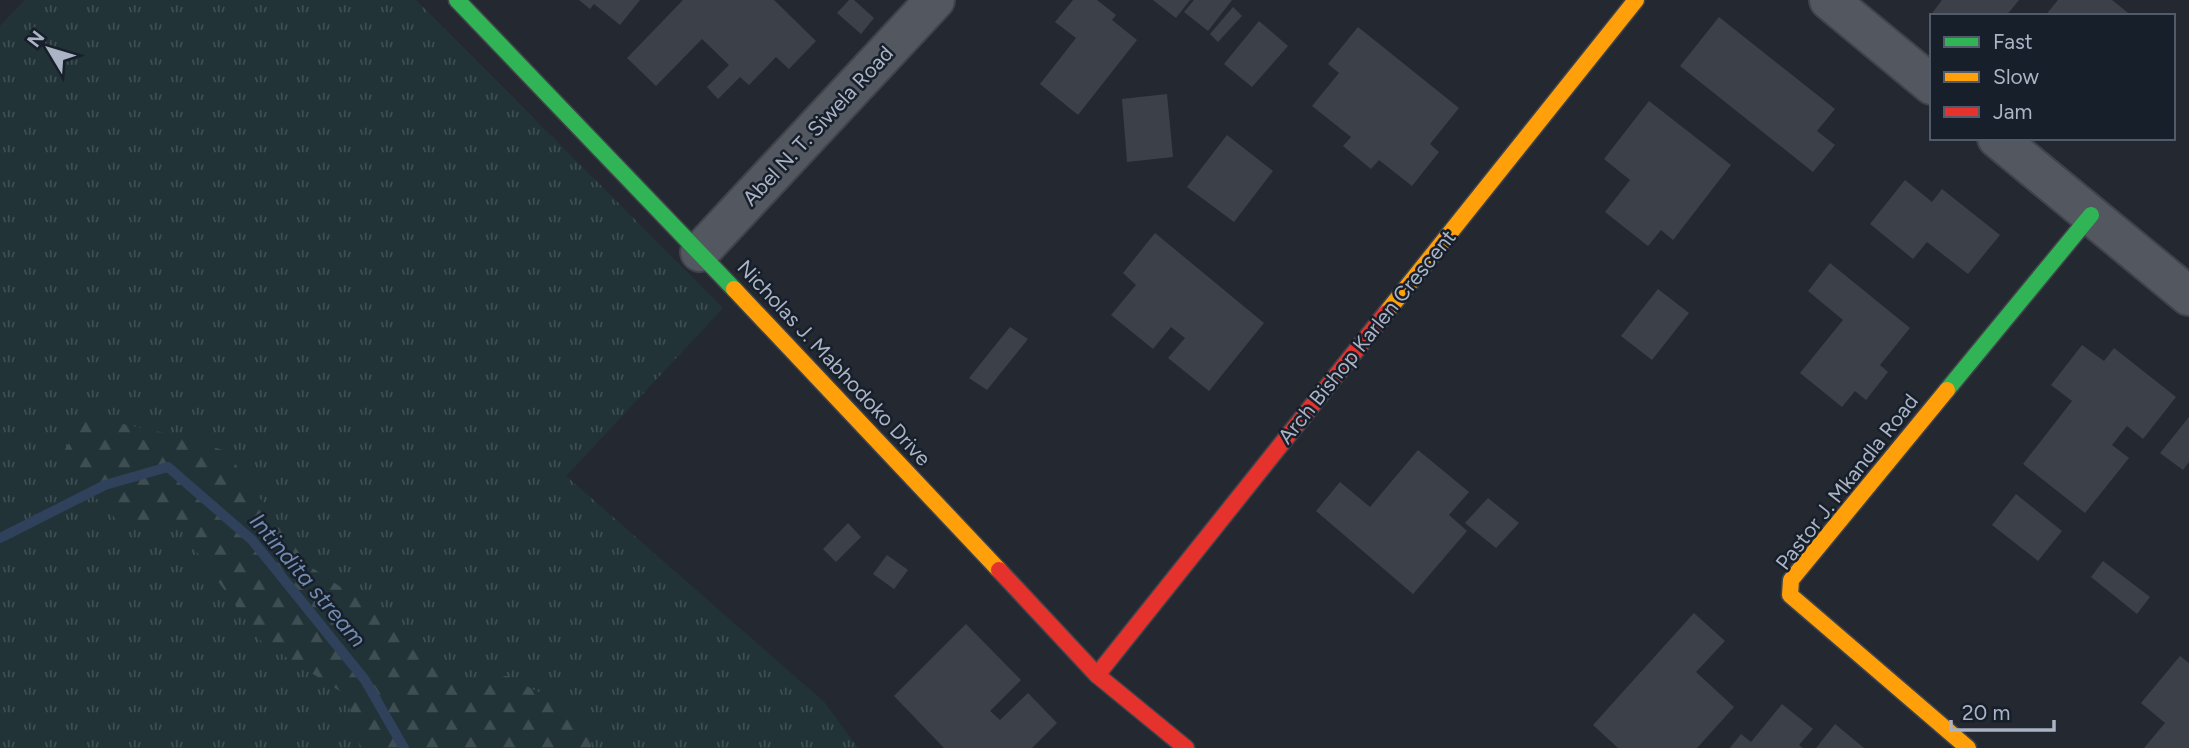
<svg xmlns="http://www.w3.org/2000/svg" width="2189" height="748" font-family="Figtree,sans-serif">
  <defs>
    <pattern id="grass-tufts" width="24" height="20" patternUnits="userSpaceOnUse" patternTransform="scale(1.75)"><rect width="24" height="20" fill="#213337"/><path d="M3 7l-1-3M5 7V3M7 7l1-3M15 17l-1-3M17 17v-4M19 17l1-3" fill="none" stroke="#3f4e52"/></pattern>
    <pattern id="forest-firs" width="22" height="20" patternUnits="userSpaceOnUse" patternTransform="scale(1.75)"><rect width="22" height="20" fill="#213337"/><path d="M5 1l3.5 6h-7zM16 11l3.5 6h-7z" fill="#3f4e52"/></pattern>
  </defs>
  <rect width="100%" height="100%" fill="#242931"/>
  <path fill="url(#grass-tufts)" d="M25,0H416L723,308L566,476L824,702L858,748H0V26Z"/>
  <path fill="url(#forest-firs)" d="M86,416L165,433L226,451L308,565L410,634L448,679L507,676L593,720L591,748H360L346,695L261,641L176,523L119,522L59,459Z"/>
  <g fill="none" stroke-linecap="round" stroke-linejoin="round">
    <path stroke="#2f415b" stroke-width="10" d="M0,538L105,485L168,467L252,540L365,680L404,748"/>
  </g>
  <g fill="#3c4149">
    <path d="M579,0H640L620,25L594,4L590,9Z"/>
    <path d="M683,0H774L816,41L789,69L776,57L749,85L740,77L718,99L707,87L729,65L702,39L656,86L627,58Z"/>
    <path d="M849,0H854L874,18L861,34L837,13Z"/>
    <path d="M1073,0H1097L1116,15L1112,20L1137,40L1078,115L1040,84L1076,38L1055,22Z"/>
    <path d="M1153,0H1190L1176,18Z"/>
    <path d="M1194,0H1232L1208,31L1184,12Z"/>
    <path d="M1942,0H2019L2006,16H1930Z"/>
    <path d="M2058,0H2112L2132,16H2045Z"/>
    <path d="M1233,7L1242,16L1218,42L1210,34Z"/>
    <path d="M1719,17L1835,109L1817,131L1835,145L1813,172L1680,66Z"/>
    <path d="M1259,21L1288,46L1252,87L1224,64Z"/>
    <path d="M1358,27L1459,108L1430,144L1439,152L1412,186L1379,160L1371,169L1343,146L1351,137L1312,106L1339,73L1328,64Z"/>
    <path d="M1167,94L1173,157L1127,162L1122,99Z"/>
    <path d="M1649,101L1731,165L1673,240L1661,230L1648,246L1605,212L1630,180L1604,159Z"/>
    <path d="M1227,135L1273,171L1234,222L1187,187Z"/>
    <path d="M1905,180L1932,202L1942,189L2000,235L1968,274L1927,242L1913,259L1870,224Z"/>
    <path d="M1155,233L1264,323L1209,391L1168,358L1185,338L1171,327L1153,349L1111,315L1136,285L1123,273Z"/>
    <path d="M1830,263L1910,328L1880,365L1888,372L1866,400L1855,391L1842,407L1800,373L1843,320L1808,291Z"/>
    <path d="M1658,289L1689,313L1652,360L1621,336Z"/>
    <path d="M1010,327L1028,339L987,390L969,378Z"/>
    <path d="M2082,345L2104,361L2114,348L2176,397L2143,439L2127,426L2112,445L2129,458L2085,513L2023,464L2072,401L2051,385Z"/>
    <path d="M2189,417V462L2183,470L2160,453Z"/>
    <path d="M1418,450L1469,492L1449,515L1467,531L1413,594L1316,511L1340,482L1370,507Z"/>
    <path d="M2016,494L2062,531L2038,561L1992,525Z"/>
    <path d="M1488,498L1519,523L1496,548L1465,523Z"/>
    <path d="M848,523L861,537L836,562L823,549Z"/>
    <path d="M887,555L908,570L894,589L873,574Z"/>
    <path d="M2103,561L2150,597L2137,614L2091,577Z"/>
    <path d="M1694,613L1725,641L1696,672L1734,707L1697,748H1618L1593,725Z"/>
    <path d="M966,624L1021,680L990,711L1000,720L1028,693L1057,723L1032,748H944L894,696Z"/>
    <path d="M2180,656L2189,663V748H2144L2165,723L2141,703Z"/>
    <path d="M1782,704L1813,729L1799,745L1803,748H1730L1741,734L1751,742Z"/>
    <path d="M1835,724L1864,748H1816Z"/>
  </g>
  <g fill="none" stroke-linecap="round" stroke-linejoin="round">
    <defs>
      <g id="street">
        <path d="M1829,0L1932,85"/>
        <path d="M1997,138L2189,296"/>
        <path d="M700,252L935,0"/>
      </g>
      <g id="fast">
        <path d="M457,0L734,289"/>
        <path d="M1947,390L2091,215"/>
      </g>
      <g id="slow">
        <path d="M734,289L999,570"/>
        <path d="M1386,313L1636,0"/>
        <path d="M1947,390L1791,580L1790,595L1968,748"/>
      </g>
      <g id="jam">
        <path d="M999,570L1097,675L1186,748"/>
        <path d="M1097,675L1386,313"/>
      </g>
    </defs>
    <use href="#street" stroke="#40434a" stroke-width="42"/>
    <use href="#fast" stroke="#40434a" stroke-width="19"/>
    <use href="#slow" stroke="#40434a" stroke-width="19"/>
    <use href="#jam" stroke="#40434a" stroke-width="19"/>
    <use href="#street" stroke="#525760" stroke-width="38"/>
    <use href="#fast" stroke="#30b455" stroke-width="16"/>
    <use href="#slow" stroke="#ff9f0a" stroke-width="16"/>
    <use href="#jam" stroke="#e5322d" stroke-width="16"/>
  </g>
  <g text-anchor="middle" stroke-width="5" stroke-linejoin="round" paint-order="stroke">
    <g font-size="21" fill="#abb4c5" stroke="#171f2b">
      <text transform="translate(818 126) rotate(-47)" y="7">Abel N. T. Siwela Road</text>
      <text transform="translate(1367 337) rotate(-51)" y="7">Arch Bishop Karlen Crescent</text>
      <text transform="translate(834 363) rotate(47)" y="7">Nicholas J. Mabhodoko Drive</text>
      <text transform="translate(1847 482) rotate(-52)" y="7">Pastor J. Mkandla Road</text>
    </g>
    <g font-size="23" font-style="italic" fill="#718aaf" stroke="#171f2b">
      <text transform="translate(308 580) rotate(50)" y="8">Intindita stream</text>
    </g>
  </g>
  <rect x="1930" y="14" width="245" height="126" fill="#171f2b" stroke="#525b69" stroke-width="2"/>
  <rect x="1944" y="37" width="35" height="10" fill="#30b455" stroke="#525b69" stroke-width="2"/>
  <text x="1993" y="49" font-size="21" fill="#abb4c5">Fast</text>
  <rect x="1944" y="72" width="35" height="10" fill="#ff9f0a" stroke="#525b69" stroke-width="2"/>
  <text x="1993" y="84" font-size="21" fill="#abb4c5">Slow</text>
  <rect x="1944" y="107" width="35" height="10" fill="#e5322d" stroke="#525b69" stroke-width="2"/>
  <text x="1993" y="119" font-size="21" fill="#abb4c5">Jam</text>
  <g transform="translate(49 49) rotate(308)" stroke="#171f2b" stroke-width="5" paint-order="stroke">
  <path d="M0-5L12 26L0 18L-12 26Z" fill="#abb4c5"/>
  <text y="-10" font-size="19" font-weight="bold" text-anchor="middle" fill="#abb4c5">N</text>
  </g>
  <path d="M1951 720v10h103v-10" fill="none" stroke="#abb4c5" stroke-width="3.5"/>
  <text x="1962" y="720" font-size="21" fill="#abb4c5" stroke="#171f2b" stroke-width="5" paint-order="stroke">20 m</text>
</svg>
